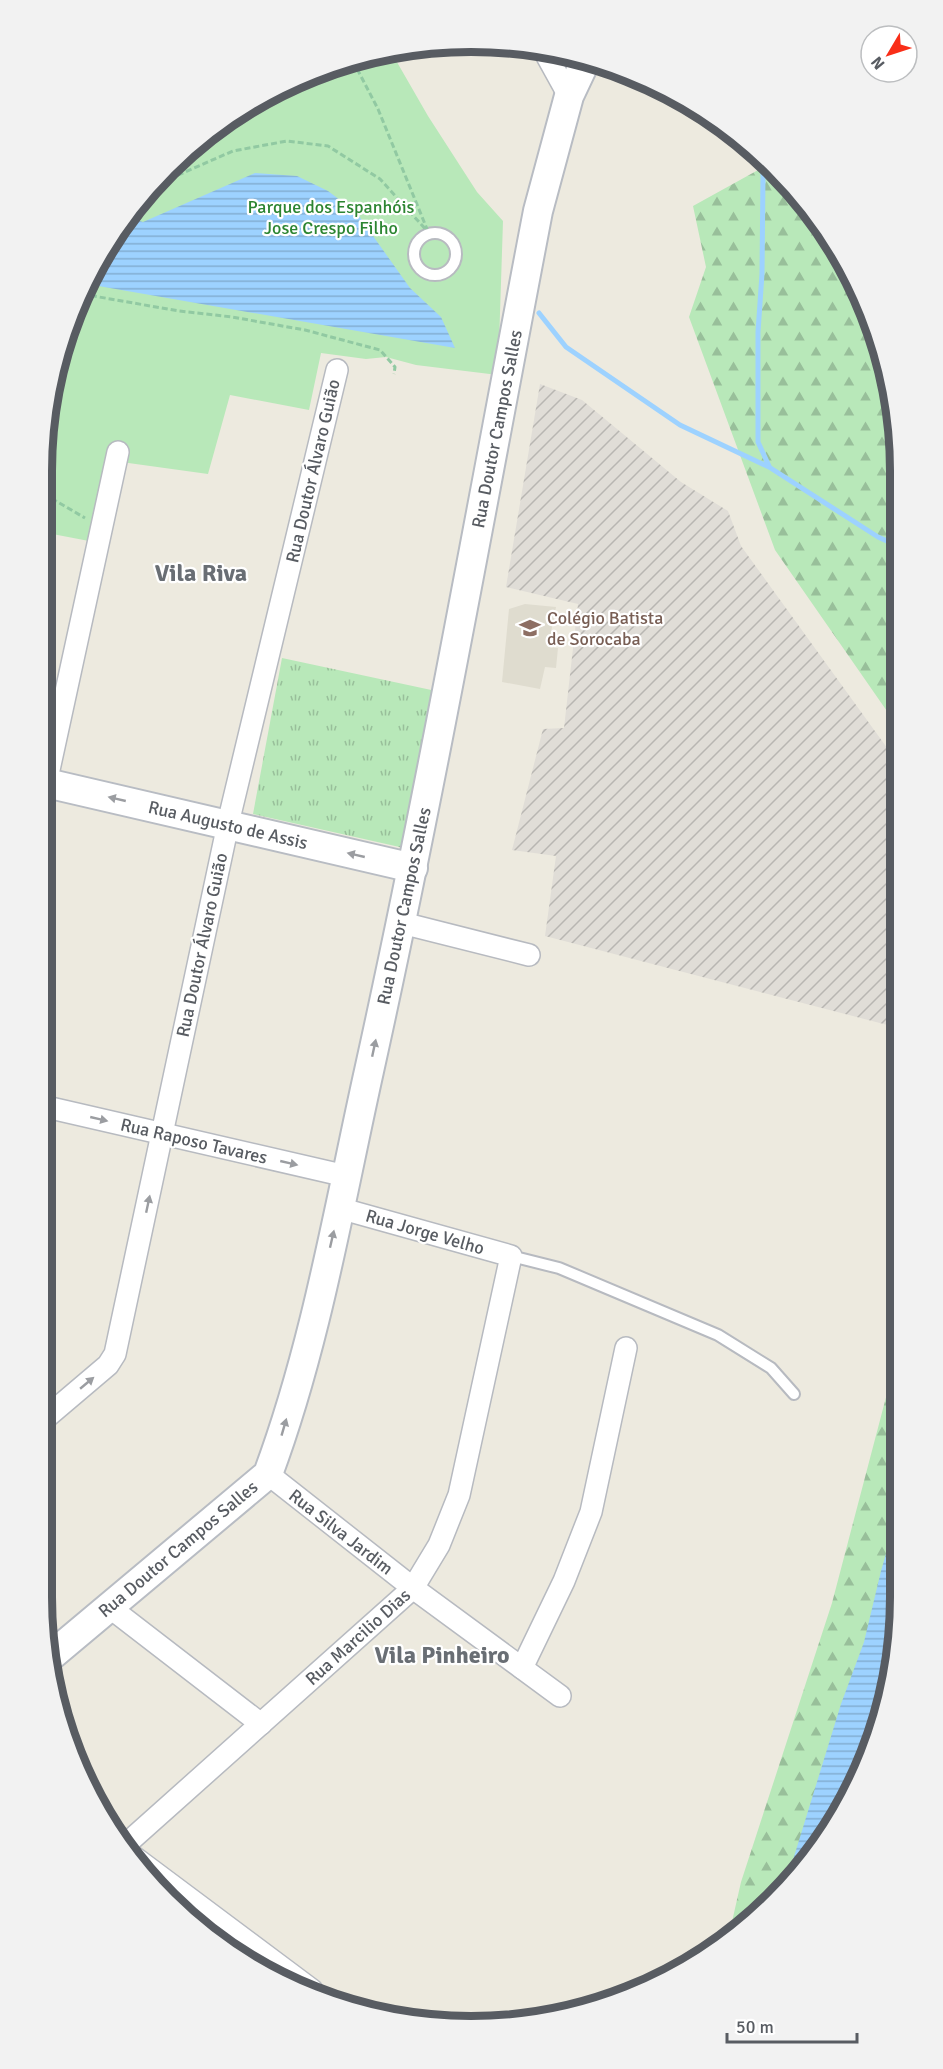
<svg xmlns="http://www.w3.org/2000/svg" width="943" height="2069" font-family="Signika,sans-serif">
  <defs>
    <pattern id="industrial-furrows" width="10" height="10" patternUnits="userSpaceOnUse" patternTransform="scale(1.5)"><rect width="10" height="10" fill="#e0ddd7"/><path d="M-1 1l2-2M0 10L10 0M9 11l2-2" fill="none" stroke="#b8b6b2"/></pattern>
    <pattern id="grass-tufts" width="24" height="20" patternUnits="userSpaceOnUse" patternTransform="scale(1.5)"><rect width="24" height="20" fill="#b8e8b9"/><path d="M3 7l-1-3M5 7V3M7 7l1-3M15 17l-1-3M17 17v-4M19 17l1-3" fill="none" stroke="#98bf9a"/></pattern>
    <pattern id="forest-firs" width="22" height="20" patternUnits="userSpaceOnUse" patternTransform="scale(1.5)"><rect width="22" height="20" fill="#b8e8b9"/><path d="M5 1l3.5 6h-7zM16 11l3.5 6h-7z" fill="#98bf9a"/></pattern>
    <pattern id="water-rules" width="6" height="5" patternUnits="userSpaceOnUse" patternTransform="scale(1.5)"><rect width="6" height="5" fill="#9dd2ff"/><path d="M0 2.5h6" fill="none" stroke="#83aed2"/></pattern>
  </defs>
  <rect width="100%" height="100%" fill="#edeadf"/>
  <path fill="url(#industrial-furrows)" d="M540,384L582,400L681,482L728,511L741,546L898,763L899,1028L545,936L556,856L512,850L543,729L564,728L578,604L506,587Z"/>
  <path fill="#dfdccf" d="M525,604L556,607L548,647L558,648L556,668L545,667L540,689L502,682L509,609Z"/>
  <path fill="url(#grass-tufts)" d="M282,658L436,691L404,848L253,814Z"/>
  <g fill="url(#forest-firs)">
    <path d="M767,165L812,210L868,307L897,415L898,727L775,550L689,317L706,267L693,206Z"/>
    <path d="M900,1344L901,1598L893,1681L868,1762L794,1881L729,1935L741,1882L832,1603Z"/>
  </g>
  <path fill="#b8e8b9" d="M390,50L428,116L477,192L503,221L498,375L416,365L386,357L366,359L321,353L309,410L230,395L208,474L114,461L89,541L42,532V471L50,388L75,307L114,233L168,168L233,115L307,75Z"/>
  <g fill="url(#water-rules)">
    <path d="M255,173L297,176L328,191L356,212L410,288L441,317L455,348L87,284L114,233L127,217L143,222Z"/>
    <path d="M901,1502V1598L893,1681L868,1762L794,1881L784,1889L841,1704L864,1642L881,1571Z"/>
  </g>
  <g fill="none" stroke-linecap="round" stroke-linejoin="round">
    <g stroke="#9dd2ff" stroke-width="5">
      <path d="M761,158L763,176L762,274L758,332V442L769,466"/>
      <path d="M539,313L566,347L680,425L769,467L878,537L898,546"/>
    </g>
    <defs>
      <g id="lane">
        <circle cx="435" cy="254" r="21"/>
        <path d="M511,1256L559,1268L718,1335L771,1368L794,1394"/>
      </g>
      <g id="street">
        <path d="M543,49L569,96"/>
        <path d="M42,802L118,452"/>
        <path d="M402,923L529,955"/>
        <path d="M42,1106L346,1176"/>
        <path d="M42,1421L108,1365L115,1354L230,815L337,370"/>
        <path d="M268,1474L413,1588L560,1696"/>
        <path d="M108,1606L261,1724"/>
        <path d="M522,1668L564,1581L591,1512L626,1348"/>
        <path d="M124,1846L413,1588L439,1545L459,1495L511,1256L339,1208"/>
        <path d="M130,1854L312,1990"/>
      </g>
      <g id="secondary">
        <path d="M42,782L413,868"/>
        <path d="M52,1655L268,1474C316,1345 339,1206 369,1071C432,786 483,498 538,211L569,96L586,60"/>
      </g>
    </defs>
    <use href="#lane" stroke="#b7bac0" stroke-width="14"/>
    <use href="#street" stroke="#b7bac0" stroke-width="24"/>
    <use href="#secondary" stroke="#b8bcc3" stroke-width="32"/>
    <g stroke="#91c9a2" stroke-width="3" stroke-dasharray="6 3" stroke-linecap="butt">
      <path d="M353,61L378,109L427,229"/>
      <path d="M153,186L233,151L287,141L328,146L380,179L429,233"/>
      <path d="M82,294L179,311L232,317L305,330L380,350L395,367L394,374"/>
      <path d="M42,499L56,501L85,518"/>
    </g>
    <use href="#lane" stroke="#fff" stroke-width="10"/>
    <use href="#street" stroke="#fff" stroke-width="21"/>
    <use href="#secondary" stroke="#fff" stroke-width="28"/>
  </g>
  <defs><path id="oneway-solid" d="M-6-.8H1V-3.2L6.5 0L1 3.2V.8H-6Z" transform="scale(1.5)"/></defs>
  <g fill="#9b9da1">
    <use href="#oneway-solid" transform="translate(117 799) rotate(-167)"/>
    <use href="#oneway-solid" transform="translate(356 855) rotate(-167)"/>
    <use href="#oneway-solid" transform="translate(374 1048) rotate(-78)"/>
    <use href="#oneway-solid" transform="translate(99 1119) rotate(13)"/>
    <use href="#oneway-solid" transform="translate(289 1163) rotate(13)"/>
    <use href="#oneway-solid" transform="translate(148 1204) rotate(-78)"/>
    <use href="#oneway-solid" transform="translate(332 1239) rotate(-77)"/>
    <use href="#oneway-solid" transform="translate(87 1383) rotate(-40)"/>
    <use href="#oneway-solid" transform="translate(284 1427) rotate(-74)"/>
  </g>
  <defs>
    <symbol id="school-bare" viewBox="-9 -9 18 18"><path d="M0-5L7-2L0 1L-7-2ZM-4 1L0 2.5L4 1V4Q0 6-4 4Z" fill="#8d6e63" stroke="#fff" stroke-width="2.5" paint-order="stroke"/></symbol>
  </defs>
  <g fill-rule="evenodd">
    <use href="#school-bare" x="515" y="613" width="30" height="30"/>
  </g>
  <g text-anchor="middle" stroke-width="4.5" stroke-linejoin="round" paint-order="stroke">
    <g font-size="18" fill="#2c8531" stroke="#fff">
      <text x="331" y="213">Parque dos Espanhóis<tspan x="331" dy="21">Jose Crespo Filho</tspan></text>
    </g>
    <g font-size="18" fill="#585c62" stroke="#fff">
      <text transform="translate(497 429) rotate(-79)" y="6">Rua Doutor Campos Salles</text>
      <text transform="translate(313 471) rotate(-77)" y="6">Rua Doutor Álvaro Guião</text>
      <text transform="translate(228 825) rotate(13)" y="6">Rua Augusto de Assis</text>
      <text transform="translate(404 906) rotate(-78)" y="6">Rua Doutor Campos Salles</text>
      <text transform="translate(202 945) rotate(-78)" y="6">Rua Doutor Álvaro Guião</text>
      <text transform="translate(194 1141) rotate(13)" y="6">Rua Raposo Tavares</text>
      <text transform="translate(425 1232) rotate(16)" y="6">Rua Jorge Velho</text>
      <text transform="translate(341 1532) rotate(38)" y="6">Rua Silva Jardim</text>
      <text transform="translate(178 1549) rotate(-40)" y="6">Rua Doutor Campos Salles</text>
      <text transform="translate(358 1637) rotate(-42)" y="6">Rua Marcilio Dias</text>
    </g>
    <g font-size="18" fill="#785e54" stroke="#fff" text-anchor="start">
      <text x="547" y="624">Colégio Batista<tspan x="547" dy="21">de Sorocaba</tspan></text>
    </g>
    <g font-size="24" font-weight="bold" fill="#696e74" stroke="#fff">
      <text x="201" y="581">Vila Riva</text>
      <text x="442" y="1663">Vila Pinheiro</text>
    </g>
  </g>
  <path d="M0 0H943V2069H0ZM471 52H471A419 419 0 0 1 890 471V1597A419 419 0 0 1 471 2016H471A419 419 0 0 1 52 1597V471A419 419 0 0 1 471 52Z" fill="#f2f2f2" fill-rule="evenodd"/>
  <path fill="none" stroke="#585c62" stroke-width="8" d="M471 52H471A419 419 0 0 1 890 471V1597A419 419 0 0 1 471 2016H471A419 419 0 0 1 52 1597V471A419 419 0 0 1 471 52Z"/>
  <g transform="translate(889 54) rotate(231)"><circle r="28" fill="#ffffff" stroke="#bcbec0" stroke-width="1.5"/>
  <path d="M0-4.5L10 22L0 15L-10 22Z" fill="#f92e18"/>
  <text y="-9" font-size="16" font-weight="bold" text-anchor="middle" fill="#585c62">N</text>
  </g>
  <path d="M727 2033v9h130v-9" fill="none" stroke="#585c62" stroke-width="3"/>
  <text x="736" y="2033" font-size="18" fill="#585c62" stroke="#ffffff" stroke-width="4.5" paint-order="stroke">50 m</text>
</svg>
